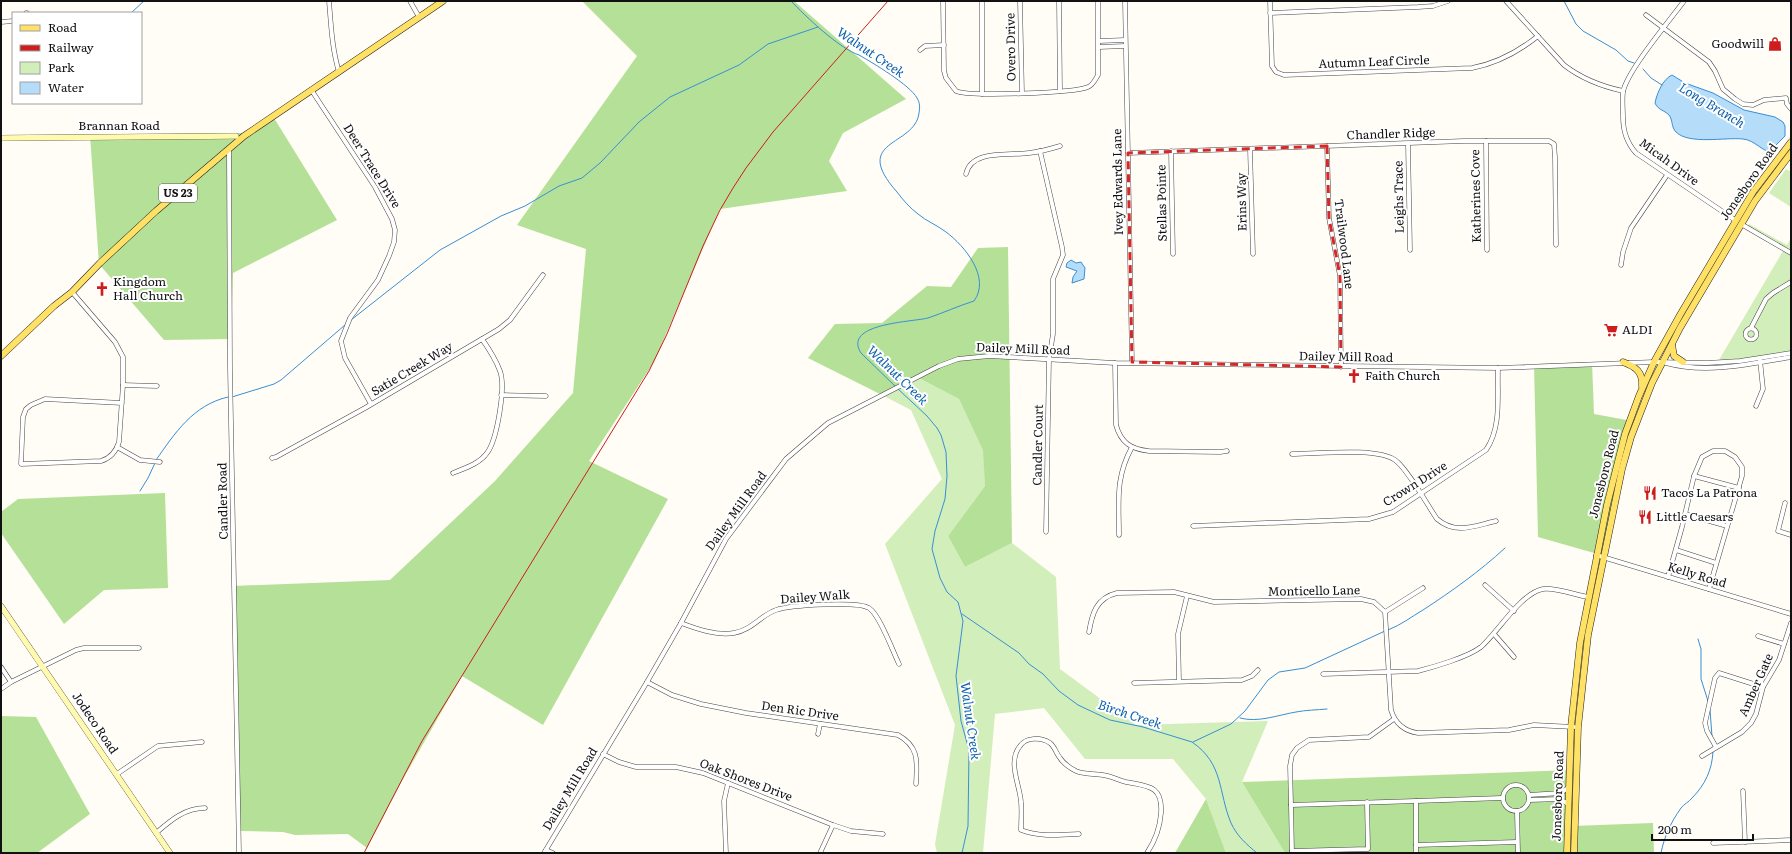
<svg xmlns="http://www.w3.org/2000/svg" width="1792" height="854" font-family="Literata,serif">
  <rect width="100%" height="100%" fill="#fffdf5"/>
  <g fill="#d2eeba">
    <path d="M1786,169L1789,171L1791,169V207L1769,193Z"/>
    <path d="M1749,224L1787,245L1791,238V351L1735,360H1719L1783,251L1746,229Z"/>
    <path d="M917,377L959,399L984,450L985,486L948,536L965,567L1012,543L1056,577L1060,669L1136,725L1268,721L1242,782L1285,853H1226L1206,799L1173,759H1085L1044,708L995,714L983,853H937L935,844L955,725L885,544L942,479L911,410L884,396Z"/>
  </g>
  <g fill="#b5e098">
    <path d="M582,1H794L906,99L843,133L829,161L847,191L720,209L654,362L589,461L668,499L543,725L462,676L403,779L367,848L348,834L295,835L283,832L240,831L233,586L390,580L495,481L573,393L586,249L517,225L637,56Z"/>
    <path d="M274,118L337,220L233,273L231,339L164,340L99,264L90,135L250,133Z"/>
    <path d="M1008,247L1012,543L965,567L948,536L985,486L983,450L959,399L917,377L884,396L808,358L835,324L882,323L927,286L951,287L978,248Z"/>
    <path d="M1592,362L1594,414L1632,421L1601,555L1538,537L1534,364Z"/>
    <path d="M165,493L168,588L104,590L64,624L1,533V512L18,499Z"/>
    <path d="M1,716L36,717L90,814L37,853H1Z"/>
    <path d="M1573,770V826L1653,823L1654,853H1285L1242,782Z"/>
    <path d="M1206,799L1226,853H1175Z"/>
  </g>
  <g fill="#b5ddfa" stroke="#378fd7">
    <path d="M1672,75L1685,83L1713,93L1744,110L1775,117L1783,122L1785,126V136L1773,148L1775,151L1774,153C1762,152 1755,140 1743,139C1726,137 1689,145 1676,132C1671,127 1673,120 1669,115C1664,110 1658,110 1655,103C1657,93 1663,79 1672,75Z"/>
    <path d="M1071,260L1076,263L1081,262L1085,268L1084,279L1072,283L1073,277L1077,271L1066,267L1067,263Z"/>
  </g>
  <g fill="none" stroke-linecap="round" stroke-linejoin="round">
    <g stroke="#378fd7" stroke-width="1">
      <path d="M791,1C805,16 840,49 859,55C873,63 910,85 917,98C920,103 920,107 919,113C915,147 850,139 897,192C903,200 910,208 918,214C926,221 937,225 946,232C965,246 991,278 974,301C958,306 943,313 928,318C913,322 842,323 861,353L896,387"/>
      <path d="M1564,1L1576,24L1583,31L1616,50L1628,61L1634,63"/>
      <path d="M131,13L144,1"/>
      <path d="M1643,69L1651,78L1662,85"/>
      <path d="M1790,161L1791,162"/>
      <path d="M351,320L440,250L501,216L525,206L559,186L582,178L600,163L639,122L670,97L739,65L768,44L818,27"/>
      <path d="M898,389L927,416L937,428L941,435L946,452L947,476L945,499L935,531L932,549L940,578L947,592L958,602L963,621L956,676L961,721L969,750L968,826L962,853"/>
      <path d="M232,397L274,384L281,380L345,325"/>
      <path d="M156,460C175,433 193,405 228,397"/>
      <path d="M140,491L148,478L155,463"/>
      <path d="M962,614L1019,653L1029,664L1043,674L1059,691L1078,705L1110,720L1143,727L1192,742C1224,764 1218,792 1231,823C1237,836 1246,844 1257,853"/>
      <path d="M1388,630C1401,625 1411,617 1423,610C1452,591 1479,572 1505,548"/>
      <path d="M1698,639L1701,649V679L1708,701"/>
      <path d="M1710,710L1712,736"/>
      <path d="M1240,718C1258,723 1278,715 1296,712C1306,710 1317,710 1327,709"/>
      <path d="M1193,742L1231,724L1245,711L1268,680L1279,672L1305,668L1385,631"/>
      <path d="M1661,853C1664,837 1671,822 1681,808C1684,804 1689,802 1692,798C1705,785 1712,770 1713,752"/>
    </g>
    <defs>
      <g id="street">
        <path d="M329,1C331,25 332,49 339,72"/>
        <path d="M410,1L419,17"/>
        <path d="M943,1L944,71L946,78L956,91C969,97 1074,93 1088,87C1093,85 1095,80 1098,75V1"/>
        <path d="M982,1V94"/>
        <path d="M1020,1L1022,93"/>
        <path d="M1059,1L1060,91"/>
        <path d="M1125,1L1132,362"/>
        <path d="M1270,1L1272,66L1276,72L1284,75L1472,68C1498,63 1518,52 1538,36"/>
        <path d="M1506,1L1564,65C1582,79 1600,86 1623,91"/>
        <path d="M1684,1C1670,20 1627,71 1623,92C1622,100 1623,109 1623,117C1623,131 1626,142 1636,153L1735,220"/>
        <path d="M26,13H27"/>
        <path d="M1270,13L1418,7L1433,6L1448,1"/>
        <path d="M1646,15L1709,62L1715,71L1723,89L1735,99L1743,104L1753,105L1764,100L1786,98L1787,104L1791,109"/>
        <path d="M1,22L13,21"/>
        <path d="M1099,41L1125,40"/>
        <path d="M1099,47L1125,46"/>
        <path d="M920,50L925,46L944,45"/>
        <path d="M312,91L375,187L392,219L395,230L394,242L389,256L378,280L350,318L341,341L345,358L371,404"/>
        <path d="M1486,141L1487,250"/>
        <path d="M1408,144L1410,250"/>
        <path d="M1327,146L1329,218L1340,276L1341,367"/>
        <path d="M229,149L230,368L239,853"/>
        <path d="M1250,149L1253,254"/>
        <path d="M1040,151L1062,247L1063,255L1053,279V334L1049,359L1046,532"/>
        <path d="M1171,151L1173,254"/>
        <path d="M1128,153L1464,141H1549L1554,144L1555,157L1556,245"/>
        <path d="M966,174C971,149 1009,156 1029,153C1040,152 1050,149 1060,146"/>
        <path d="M1741,224L1791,253"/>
        <path d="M1621,265L1623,252L1631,228L1667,175"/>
        <path d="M72,292L115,342L123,357V385L119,442C116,452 111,458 101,461L21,464L23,417L26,409L31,405L45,399L122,403"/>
        <path d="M1751,328L1766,299L1773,293L1791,282"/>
        <circle cx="1751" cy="334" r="5.5"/>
        <path d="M1115,363L1116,425C1121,443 1131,449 1149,451L1220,452L1227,451"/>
        <path d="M1666,363C1706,374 1751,364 1791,357"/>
        <path d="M123,385L157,386"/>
        <path d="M501,395L546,396"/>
        <path d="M1756,406L1763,389L1760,360"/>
        <path d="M117,447L140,460L160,462"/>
        <path d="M1292,454C1316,454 1376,447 1395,460C1407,468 1428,506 1437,519C1456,535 1474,526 1496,521"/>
        <path d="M272,458L276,457L365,408L499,329L510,320L543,275"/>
        <path d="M453,473C465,468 479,464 487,453C497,440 506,387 500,371C496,360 489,349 482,339"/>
        <path d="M1694,476L1739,488"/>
        <path d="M1785,503L1778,531L1791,535"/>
        <path d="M1685,514L1727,526"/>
        <path d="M1193,526L1369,519L1393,512L1486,450C1502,427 1497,395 1498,368"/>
        <path d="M1119,535C1119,501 1115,478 1132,447"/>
        <path d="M1676,550L1716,563"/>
        <path d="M1596,555L1791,614"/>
        <path d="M1668,577L1682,527L1694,476L1702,457L1713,451H1725L1735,457L1742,467V476L1709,589"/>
        <path d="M1485,585L1514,611"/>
        <path d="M1385,612L1423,588"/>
        <path d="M681,623C697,629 717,636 734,633C752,630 761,615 776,610C790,605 858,601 869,608C880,615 893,652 899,664"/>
        <path d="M1089,632C1092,614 1096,598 1117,593L1174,592L1214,602L1361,599L1374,602L1385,612L1391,710C1395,723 1404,731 1418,733L1509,730L1534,725L1574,727"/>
        <path d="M1494,634L1514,657"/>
        <path d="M1758,636L1784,644"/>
        <path d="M1,667L11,682"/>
        <path d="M1323,674L1418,671C1434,667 1468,657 1481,647C1498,632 1521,593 1543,589C1554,587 1576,595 1588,597"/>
        <path d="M1179,681L1178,634L1187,596"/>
        <path d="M647,682L672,695L701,704L746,713L898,735C920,747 917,763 916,784"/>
        <path d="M1134,683L1242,680L1252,676L1258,670"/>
        <path d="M1,689L11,682L76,650L84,648H139"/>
        <path d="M818,734L820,724"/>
        <path d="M1716,747L1707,731L1705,723L1715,678L1719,673L1763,687"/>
        <path d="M603,754L619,762L636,767H676L703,773L833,825L851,831L883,834"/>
        <path d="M1702,756L1742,732L1751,723L1756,714L1763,687L1779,660L1791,623"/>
        <path d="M117,774L158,746L202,742"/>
        <circle cx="1516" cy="798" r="13"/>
        <path d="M1743,791L1745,842"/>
        <path d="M1529,795L1561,793L1569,787"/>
        <path d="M1529,800L1560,799L1568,804"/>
        <path d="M1291,805L1290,766L1292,755L1297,748L1309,740L1369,737L1394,719"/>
        <path d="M1517,811L1518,853"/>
        <path d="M156,833C171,820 185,808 205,808"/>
        <path d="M1079,834C1060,835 1039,837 1021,830C1021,821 1022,811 1021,802C1020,785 1007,762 1020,746C1026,737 1041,737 1050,743C1055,747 1056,753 1060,758C1064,764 1070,768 1076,771C1085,775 1094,773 1103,775C1111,776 1118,780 1126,782C1147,786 1163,785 1161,813C1160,827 1155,841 1147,853"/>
        <path d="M1713,843L1791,840"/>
        <path d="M1416,845L1517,842"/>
        <path d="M546,850L553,853"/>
        <path d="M1292,851L1368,849L1367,802"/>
        <path d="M544,853L647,682L681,623L726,539L786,459L828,423L939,366L958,359L989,356L1115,363L1498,368L1654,362L1707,363L1740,361L1791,353"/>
        <path d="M726,853L724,801L728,783"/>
        <path d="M820,853L833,825"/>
        <path d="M1292,853L1291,805L1416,801"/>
        <path d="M1416,853V801L1502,798"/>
      </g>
      <g id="secondary">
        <path d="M1,138L236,136"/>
        <path d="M1,606L170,853"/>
      </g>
      <g id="primary">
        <path d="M1672,345L1674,356L1683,362"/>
        <path d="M1,356L54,306L72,292L100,263L156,211L244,136L443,1"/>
        <path d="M1623,362C1636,367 1643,372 1642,386"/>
        <path d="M1567,853L1571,727L1580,643L1607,505L1625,434L1639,396L1654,362L1680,315L1753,192L1791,142"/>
        <path d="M1574,853L1578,727L1588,635L1622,469L1631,437L1652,383L1680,328L1755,201L1791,153"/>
      </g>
    </defs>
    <use href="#street" stroke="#444" stroke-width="5"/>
    <use href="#secondary" stroke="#333" stroke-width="6"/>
    <use href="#primary" stroke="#222" stroke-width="7"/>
    <use href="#street" stroke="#fff" stroke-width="4"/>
    <use href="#secondary" stroke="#fffab0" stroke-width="5.5"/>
    <use href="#primary" stroke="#ffe165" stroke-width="6"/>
    <path stroke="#cd1d1d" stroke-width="1" d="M364,853L422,741L649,371L667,334L703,246L720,210L733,188L746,168L773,132L888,1"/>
  </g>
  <path fill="none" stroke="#d62828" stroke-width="3" stroke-dasharray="8 5" stroke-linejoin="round" d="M1327,146L1329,218L1340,276L1341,367L1132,362L1128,153Z"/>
  <defs>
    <symbol id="shop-bare" viewBox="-9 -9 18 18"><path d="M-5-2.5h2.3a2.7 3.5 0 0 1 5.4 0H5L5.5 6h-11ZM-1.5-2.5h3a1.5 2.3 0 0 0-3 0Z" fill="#cd1d1d" stroke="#fff" stroke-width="2.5" paint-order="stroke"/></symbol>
    <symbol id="church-bare" viewBox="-9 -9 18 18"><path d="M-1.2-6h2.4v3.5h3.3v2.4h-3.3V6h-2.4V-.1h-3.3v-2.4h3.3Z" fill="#cd1d1d" stroke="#fff" stroke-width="2.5" paint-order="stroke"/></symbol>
    <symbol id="supermarket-bare" viewBox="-9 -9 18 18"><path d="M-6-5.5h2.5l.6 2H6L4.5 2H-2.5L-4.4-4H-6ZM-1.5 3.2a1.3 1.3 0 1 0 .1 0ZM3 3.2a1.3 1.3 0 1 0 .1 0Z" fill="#cd1d1d" stroke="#fff" stroke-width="2.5" paint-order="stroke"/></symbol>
    <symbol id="restaurant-bare" viewBox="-9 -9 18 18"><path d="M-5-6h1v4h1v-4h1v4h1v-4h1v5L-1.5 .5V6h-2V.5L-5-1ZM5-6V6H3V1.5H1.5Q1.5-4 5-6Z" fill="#cd1d1d" stroke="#fff" stroke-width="2.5" paint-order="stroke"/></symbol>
  </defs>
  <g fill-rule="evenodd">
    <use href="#shop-bare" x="1765" y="34" width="20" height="20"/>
    <use href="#church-bare" x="92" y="279" width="20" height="20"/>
    <use href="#supermarket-bare" x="1601" y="320" width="20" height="20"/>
    <use href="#church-bare" x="1344" y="366" width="20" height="20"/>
    <use href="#restaurant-bare" x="1640" y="483" width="20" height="20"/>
    <use href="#restaurant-bare" x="1635" y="507" width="20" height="20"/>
  </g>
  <g text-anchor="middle" stroke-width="4" stroke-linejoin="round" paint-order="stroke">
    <rect fill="#fff" stroke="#585858" stroke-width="1" x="159" y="184" width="38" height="18" rx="3"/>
    <g font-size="11" font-weight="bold" fill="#111">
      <text x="178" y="197">US 23</text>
    </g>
    <g font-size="12" fill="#111" stroke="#fff" text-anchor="start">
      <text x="1764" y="48" text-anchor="end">Goodwill</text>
      <text x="113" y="286">Kingdom<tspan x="113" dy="14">Hall Church</tspan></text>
      <text x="1622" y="334">ALDI</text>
      <text x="1365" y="380">Faith Church</text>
      <text x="1661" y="497">Tacos La Patrona</text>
      <text x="1656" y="521">Little Caesars</text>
    </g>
    <g font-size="12" fill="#111" stroke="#fff">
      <text transform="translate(1011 47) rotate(-91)" y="4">Overo Drive</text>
      <text transform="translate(1374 62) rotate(-2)" y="4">Autumn Leaf Circle</text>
      <text x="119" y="130">Brannan Road</text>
      <text transform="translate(1391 134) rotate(-2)" y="4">Chandler Ridge</text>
      <text transform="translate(1669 162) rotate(36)" y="4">Micah Drive</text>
      <text transform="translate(372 166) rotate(58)" y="4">Deer Trace Drive</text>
      <text transform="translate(1118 182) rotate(-91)" y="4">Ivey Edwards Lane</text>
      <text transform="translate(1749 182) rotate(-55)" y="4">Jonesboro Road</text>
      <text transform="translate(1476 196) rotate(-91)" y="4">Katherines Cove</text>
      <text transform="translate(1399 197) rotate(-91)" y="4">Leighs Trace</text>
      <text transform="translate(1242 202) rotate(-91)" y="4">Erins Way</text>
      <text transform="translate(1162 203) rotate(-91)" y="4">Stellas Pointe</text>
      <text transform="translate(1344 244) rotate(83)" y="4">Trailwood Lane</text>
      <text transform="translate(1023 349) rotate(2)" y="4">Dailey Mill Road</text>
      <text transform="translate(1346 357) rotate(1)" y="4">Dailey Mill Road</text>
      <text transform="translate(412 369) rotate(-31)" y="4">Satie Creek Way</text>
      <text transform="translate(1038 445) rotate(-89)" y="4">Candler Court</text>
      <text transform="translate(1604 474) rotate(-76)" y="4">Jonesboro Road</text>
      <text transform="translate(1415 484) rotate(-32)" y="4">Crown Drive</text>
      <text transform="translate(223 501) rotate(-91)" y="4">Candler Road</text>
      <text transform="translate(736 511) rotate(-54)" y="4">Dailey Mill Road</text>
      <text transform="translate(1697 575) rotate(17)" y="4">Kelly Road</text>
      <text transform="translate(1314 591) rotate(-1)" y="4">Monticello Lane</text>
      <text transform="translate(815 597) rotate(-4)" y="4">Dailey Walk</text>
      <text transform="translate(1756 685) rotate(-66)" y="4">Amber Gate</text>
      <text transform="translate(800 711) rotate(8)" y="4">Den Ric Drive</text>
      <text transform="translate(95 723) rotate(56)" y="4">Jodeco Road</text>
      <text transform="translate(746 780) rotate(21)" y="4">Oak Shores Drive</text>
      <text transform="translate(570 789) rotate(-59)" y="4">Dailey Mill Road</text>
      <text transform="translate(1558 796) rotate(-88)" y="4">Jonesboro Road</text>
    </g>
    <g font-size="13" font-style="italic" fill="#0f61ae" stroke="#fff">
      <text transform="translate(871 52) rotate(34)" y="5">Walnut Creek</text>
      <text transform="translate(1712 105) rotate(31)" y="5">Long Branch</text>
      <text transform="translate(898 375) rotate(44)" y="5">Walnut Creek</text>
      <text transform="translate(1130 714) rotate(18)" y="5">Birch Creek</text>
      <text transform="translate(971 721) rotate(82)" y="5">Walnut Creek</text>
    </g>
  </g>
  <rect width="1792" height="854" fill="none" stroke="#111111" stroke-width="4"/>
  <rect x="12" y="12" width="130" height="92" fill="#ffffff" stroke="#a0a0a0"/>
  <rect x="20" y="25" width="20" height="6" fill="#ffe165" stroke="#a0a0a0"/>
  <text x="48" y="32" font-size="12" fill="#111111">Road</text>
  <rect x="20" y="45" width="20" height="6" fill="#cd1d1d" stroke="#a0a0a0"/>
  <text x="48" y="52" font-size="12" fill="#111111">Railway</text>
  <rect x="20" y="62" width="20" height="12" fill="#d2eeba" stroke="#a0a0a0"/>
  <text x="48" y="72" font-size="12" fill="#111111">Park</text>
  <rect x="20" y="82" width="20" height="12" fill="#b5ddfa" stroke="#a0a0a0"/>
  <text x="48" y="92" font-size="12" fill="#111111">Water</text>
  <path d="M1652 834v6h101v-6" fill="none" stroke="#111111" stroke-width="2"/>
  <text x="1658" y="834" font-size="12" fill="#111111" stroke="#ffffff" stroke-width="3" paint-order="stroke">200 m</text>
</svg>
